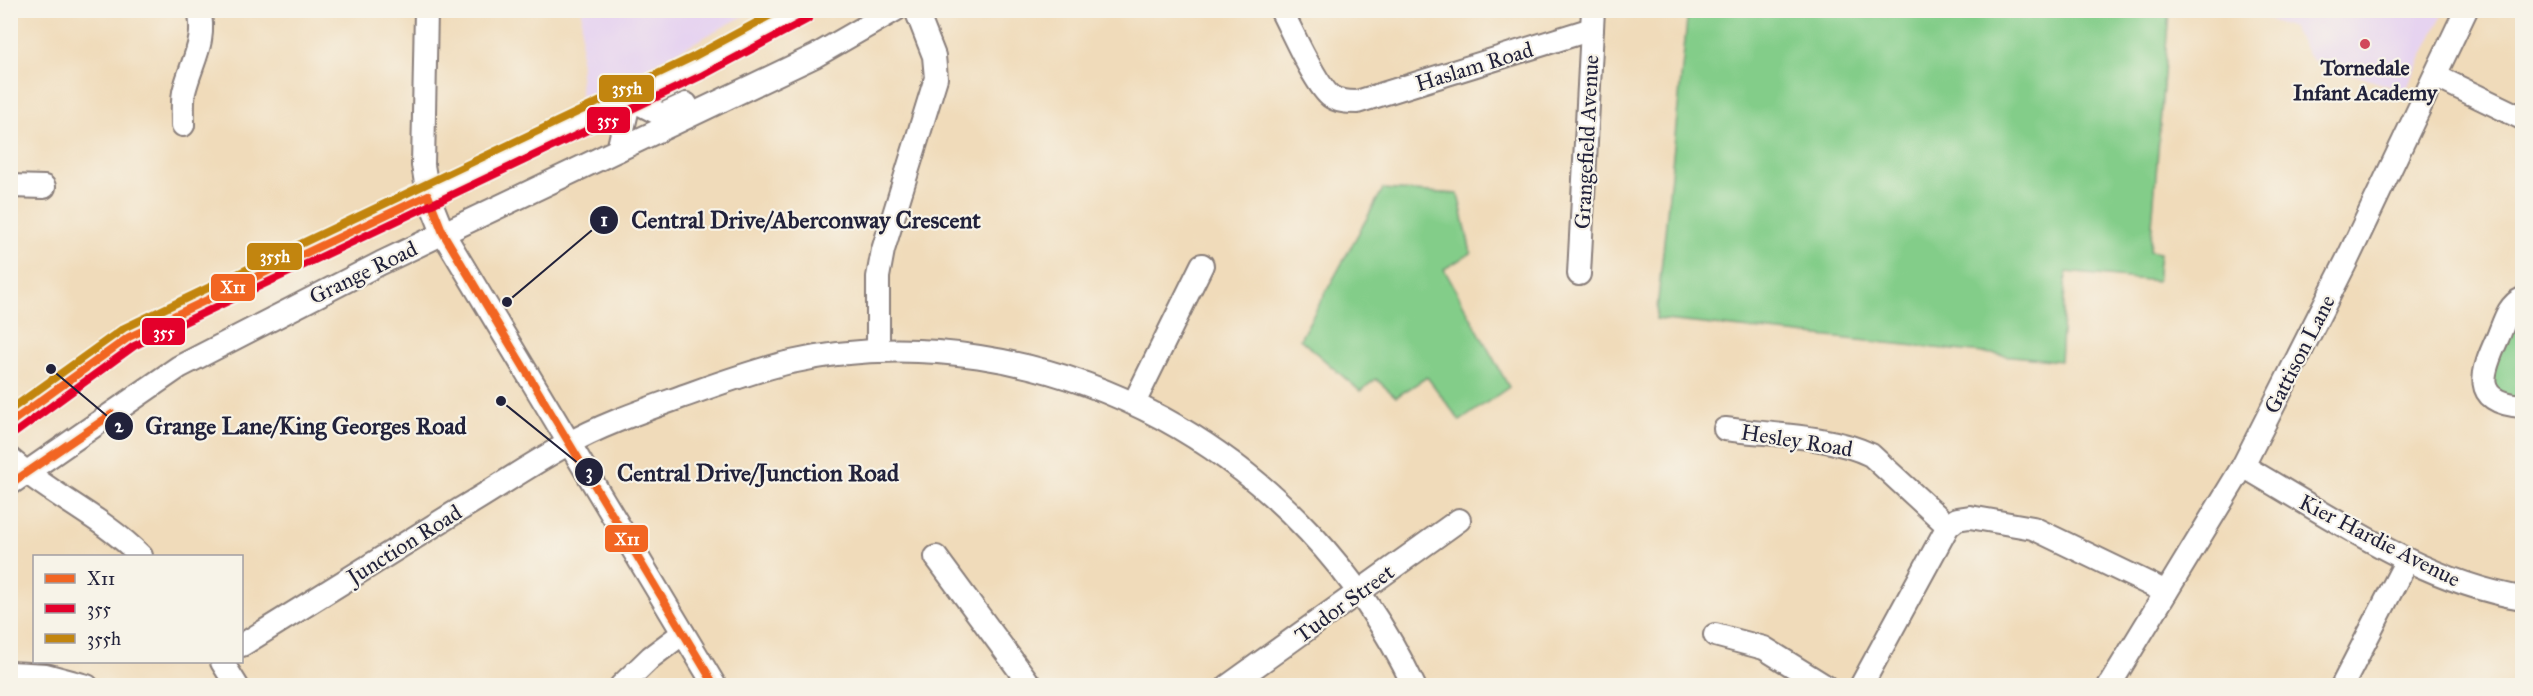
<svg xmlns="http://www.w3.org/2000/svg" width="2533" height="696" font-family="'IM FELL Great Primer',serif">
  <rect width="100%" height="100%" fill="#f7f3e8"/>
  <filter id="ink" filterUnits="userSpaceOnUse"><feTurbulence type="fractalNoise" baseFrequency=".0167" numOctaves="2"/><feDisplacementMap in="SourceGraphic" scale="12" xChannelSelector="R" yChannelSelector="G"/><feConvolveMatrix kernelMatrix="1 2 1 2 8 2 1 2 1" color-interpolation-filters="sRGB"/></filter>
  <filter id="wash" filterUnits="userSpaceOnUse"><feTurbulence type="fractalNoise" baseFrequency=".008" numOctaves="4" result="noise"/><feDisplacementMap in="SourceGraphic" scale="24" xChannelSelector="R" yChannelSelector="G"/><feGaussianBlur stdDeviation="1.35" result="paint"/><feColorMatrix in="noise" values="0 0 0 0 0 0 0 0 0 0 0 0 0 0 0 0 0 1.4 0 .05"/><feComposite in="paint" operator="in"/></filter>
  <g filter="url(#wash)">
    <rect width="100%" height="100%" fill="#f0dbba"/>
    <g fill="#e6d3f0">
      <path d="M582,11V10L753,11L580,104Z"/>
      <path d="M2245,11H2444L2405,92L2312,60L2292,28Z"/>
    </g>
    <g fill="#83cd89" stroke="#527862" stroke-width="1.5">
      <path d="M1688,11H2169L2150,251L2160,253L2157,281L2066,272L2060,361L1656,319Z"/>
      <path d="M1383,189L1458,194L1471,253L1444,269L1509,387L1460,421L1427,377L1396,397L1376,379L1360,391L1300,339Z"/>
      <path d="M2522,299V406L2499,401L2484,367Z"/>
    </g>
  </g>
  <g filter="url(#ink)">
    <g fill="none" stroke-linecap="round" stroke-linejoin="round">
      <defs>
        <g id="street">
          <path d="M426,10L423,165L428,195L443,233L715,686"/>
          <path d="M1281,10C1292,31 1314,82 1330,96C1338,102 1348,102 1357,102L1592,29"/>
          <path d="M2435,76L2522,118"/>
          <path d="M183,125C183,115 182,102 184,92C191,62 207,42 199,10"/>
          <path d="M618,150L630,99L662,115L686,104"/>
          <path d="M10,186L44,187"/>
          <path d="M1579,274L1593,10"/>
          <path d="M2522,299C2508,305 2504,323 2498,337C2482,372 2470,402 2522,406"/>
          <path d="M878,351V277L883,250L936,78L934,56L916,10"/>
          <path d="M1134,403L1202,265"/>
          <path d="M10,423L129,337L698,66L803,10"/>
          <path d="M1725,429C1770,435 1830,435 1871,455L1948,526"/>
          <path d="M10,459C51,495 102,517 141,556"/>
          <path d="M2243,466C2332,517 2420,581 2522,598"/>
          <path d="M10,484L179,367L381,263L815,56L895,10"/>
          <path d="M936,557L1031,686"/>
          <path d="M1715,635L1764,648L1825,686"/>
          <path d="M242,645C314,600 387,555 459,510C495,489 529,465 566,445C601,425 642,411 681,397C715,385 750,372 786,363C913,334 1048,357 1162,418C1272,478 1360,572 1414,686"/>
          <path d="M222,662L237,686"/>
          <path d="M10,673L46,675L87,686"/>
          <path d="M621,686L651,657L683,633"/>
          <path d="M1228,686L1459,520"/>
          <path d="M1861,686L1948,526L1957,519L1970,517L2033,528L2166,592"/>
          <path d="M2109,686L2243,466L2347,260L2466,10"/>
          <path d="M2342,686L2407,560"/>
        </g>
      </defs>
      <use href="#street" stroke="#897e7a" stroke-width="26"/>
      <use href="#street" stroke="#fff" stroke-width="22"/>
      <defs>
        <g id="bus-1">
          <path d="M10,423L129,337L428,195L443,233L715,686"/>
          <path d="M10,484L112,414"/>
        </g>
        <path id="bus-2" d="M16,432L134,346L703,75L808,19"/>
        <path id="bus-3" d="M10,410L124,328L693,57L780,10"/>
      </defs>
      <use href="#bus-1" stroke="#f7f3e8" stroke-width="12"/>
      <use href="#bus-2" stroke="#f7f3e8" stroke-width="12"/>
      <use href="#bus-3" stroke="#f7f3e8" stroke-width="12"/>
      <use href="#bus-1" stroke="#f26522" stroke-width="8"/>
      <use href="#bus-2" stroke="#e4002b" stroke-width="8"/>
      <use href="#bus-3" stroke="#c2850f" stroke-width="8"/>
    </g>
  </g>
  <circle fill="#d1495b" stroke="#f7f3e8" stroke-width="2" cx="2365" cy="44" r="6"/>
  <g text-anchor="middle" stroke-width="4.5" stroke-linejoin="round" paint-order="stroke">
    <g font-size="22" fill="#22223b" stroke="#f7f3e8">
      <text transform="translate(1474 66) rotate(-17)" y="8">Haslam Road</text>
      <text transform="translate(1586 142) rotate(-87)" y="8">Grangefield Avenue</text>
      <text transform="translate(363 272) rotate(-26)" y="8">Grange Road</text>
      <text transform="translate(2299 354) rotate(-63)" y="8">Gattison Lane</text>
      <text transform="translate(1797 440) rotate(9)" y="8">Hesley Road</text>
      <text transform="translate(2380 540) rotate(27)" y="8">Kier Hardie Avenue</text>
      <text transform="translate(404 544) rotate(-32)" y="8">Junction Road</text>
      <text transform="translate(1344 603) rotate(-36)" y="8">Tudor Street</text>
    </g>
    <g font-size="22" font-weight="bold" fill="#22223b" stroke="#f7f3e8">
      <text x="2365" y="75">Tornedale<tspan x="2365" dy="25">Infant Academy</tspan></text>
    </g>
  </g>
  <path fill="none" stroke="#22223b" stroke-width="2" d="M507 302L604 220M51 369L119 426M501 401L589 472"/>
  <g fill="#22223b" stroke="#f7f3e8" stroke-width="2">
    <circle cx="507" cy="302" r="6"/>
    <circle cx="51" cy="369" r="6"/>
    <circle cx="501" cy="401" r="6"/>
    <circle cx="604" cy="220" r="15"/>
    <circle cx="119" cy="426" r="15"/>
    <circle cx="589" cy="472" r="15"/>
  </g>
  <g font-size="18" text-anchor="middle" font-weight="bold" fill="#fff">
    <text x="604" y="226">1</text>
    <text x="119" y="432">2</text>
    <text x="589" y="478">3</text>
  </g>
  <g font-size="24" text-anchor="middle" font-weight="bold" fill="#22223b" stroke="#f7f3e8" stroke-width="4.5" stroke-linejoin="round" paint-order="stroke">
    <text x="806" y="228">Central Drive/Aberconway Crescent</text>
    <text x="306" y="434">Grange Lane/King Georges Road</text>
    <text x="758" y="481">Central Drive/Junction Road</text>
  </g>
  <g stroke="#f7f3e8" stroke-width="2">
    <rect x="598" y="74" width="57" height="29" rx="6" fill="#c2850f"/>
    <rect x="586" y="106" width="45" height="28" rx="6" fill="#e4002b"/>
    <rect x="246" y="242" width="57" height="29" rx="6" fill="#c2850f"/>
    <rect x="210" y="273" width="46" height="29" rx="6" fill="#f26522"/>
    <rect x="141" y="317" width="45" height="29" rx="6" fill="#e4002b"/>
    <rect x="604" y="524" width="45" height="29" rx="6" fill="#f26522"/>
  </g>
  <g font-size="16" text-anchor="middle" font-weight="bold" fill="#fff">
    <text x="627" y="94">355h</text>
    <text x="608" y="126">355</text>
    <text x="275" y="262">355h</text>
    <text x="233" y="293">X11</text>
    <text x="164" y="338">355</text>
    <text x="627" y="545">X11</text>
  </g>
  <rect width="2533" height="696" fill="none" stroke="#f7f3e8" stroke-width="36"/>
  <rect x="33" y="555" width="210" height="108" fill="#f7f3e8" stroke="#a29fa3" stroke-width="1.5"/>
  <rect x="45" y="574" width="30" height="9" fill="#f26522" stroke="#a29fa3" stroke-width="1.5"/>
  <text x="87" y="585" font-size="18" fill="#22223b">X11</text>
  <rect x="45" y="604" width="30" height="9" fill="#e4002b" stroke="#a29fa3" stroke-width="1.5"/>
  <text x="87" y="615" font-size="18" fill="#22223b">355</text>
  <rect x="45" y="634" width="30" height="9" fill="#c2850f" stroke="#a29fa3" stroke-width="1.5"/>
  <text x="87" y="645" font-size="18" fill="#22223b">355h</text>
</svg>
